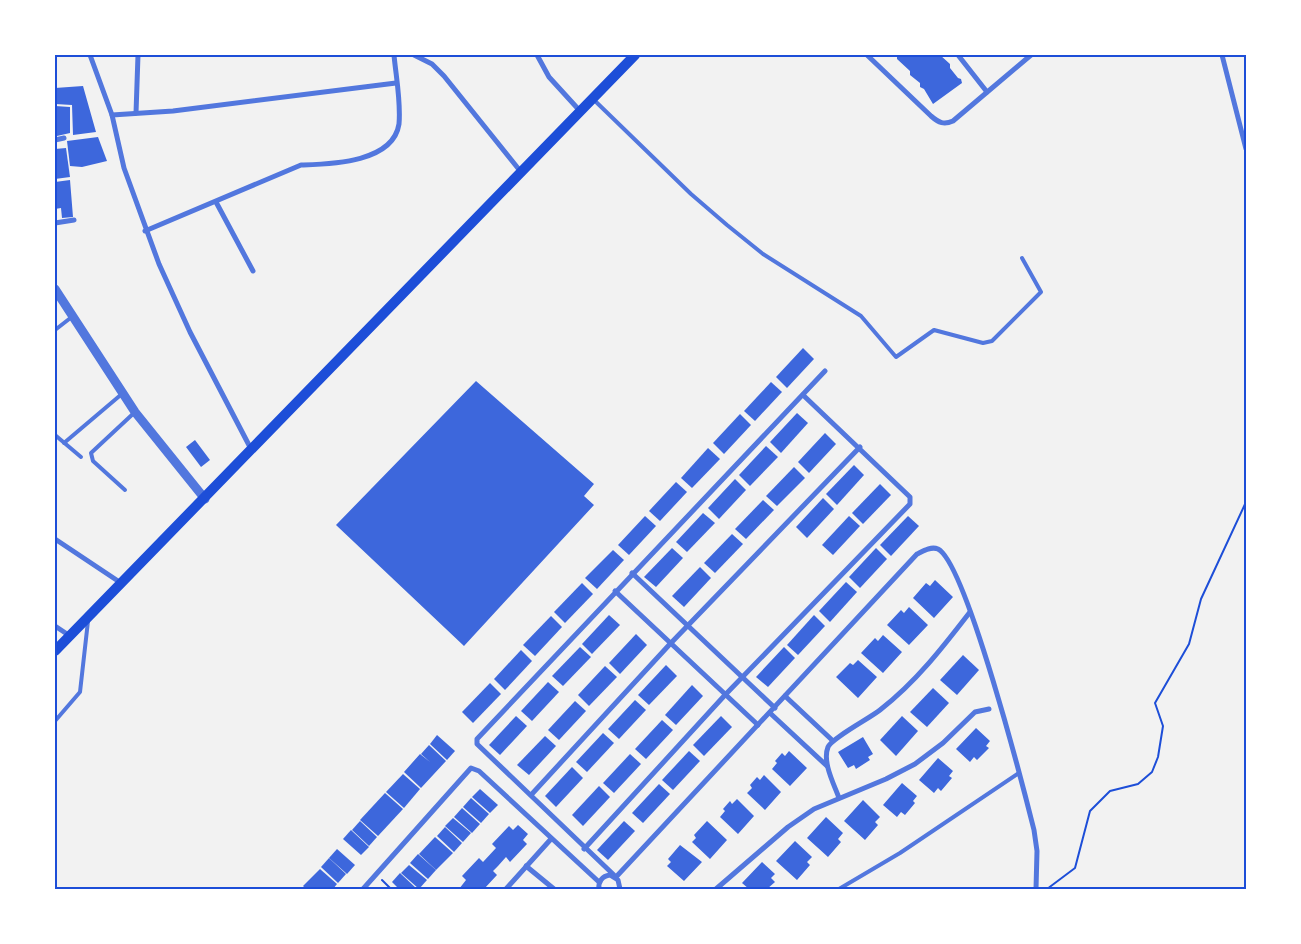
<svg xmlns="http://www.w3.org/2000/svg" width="1301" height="944" font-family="'Open Sans',sans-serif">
  <rect width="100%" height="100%" fill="#f2f2f2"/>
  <g fill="#3d67dc">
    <path d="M897,55H940L950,64V68L958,78L961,79L962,83L933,104L924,89L920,87V83L910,75V71L897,59Z"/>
    <path d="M83,86L96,132L73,135L72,105L55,104V88Z"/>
    <path d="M55,106L70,107V133L57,136Z"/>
    <path d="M98,137L107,161L82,167L70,166L67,141Z"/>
    <path d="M66,148L70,177L55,179V149Z"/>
    <path d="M70,180L73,217L62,218L61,208L55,209V182Z"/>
    <path d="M803,348L814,359L787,388L776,377Z"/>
    <path d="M476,381L594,484L584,496L594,505L464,646L336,525Z"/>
    <path d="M771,382L782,392L755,421L744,411Z"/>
    <path d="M797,413L808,423L781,453L770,442Z"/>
    <path d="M740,414L751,425L724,454L713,443Z"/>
    <path d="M825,433L836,444L809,473L798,462Z"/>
    <path d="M195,440L210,460L201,467L186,447Z"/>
    <path d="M766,446L778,457L750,486L739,475Z"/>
    <path d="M708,448L720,459L692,488L681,478Z"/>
    <path d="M854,465L864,475L837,505L826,494Z"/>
    <path d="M794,467L805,478L777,506L766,496Z"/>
    <path d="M735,479L746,490L719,519L708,508Z"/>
    <path d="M676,482L687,492L660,521L649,511Z"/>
    <path d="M880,484L891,495L863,524L852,513Z"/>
    <path d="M823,498L834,509L807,538L796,527Z"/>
    <path d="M763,500L774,510L746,539L735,529Z"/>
    <path d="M703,513L715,523L687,552L676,542Z"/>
    <path d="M645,516L656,526L629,555L618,545Z"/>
    <path d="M849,516L860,526L833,555L822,545Z"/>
    <path d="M908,516L919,526L891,556L880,545Z"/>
    <path d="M732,534L743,544L715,573L704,563Z"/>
    <path d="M672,548L683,558L656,587L644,577Z"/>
    <path d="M876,548L887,559L860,588L849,577Z"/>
    <path d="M613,550L624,560L597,589L585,578Z"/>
    <path d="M700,567L711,578L684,607L672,596Z"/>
    <path d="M935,580L953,597L934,618L913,598L926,583L930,586Z"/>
    <path d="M846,582L857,592L830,622L819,611Z"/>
    <path d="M582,583L593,594L565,623L554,612Z"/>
    <path d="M909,607L928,625L909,645L887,625L901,610L904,613Z"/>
    <path d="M609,615L620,625L592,654L582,644Z"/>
    <path d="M814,615L825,626L798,655L787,645Z"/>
    <path d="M551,616L562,627L535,656L523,645Z"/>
    <path d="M636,634L647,645L620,674L609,663Z"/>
    <path d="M883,635L902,652L883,673L861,653L875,638L878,641Z"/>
    <path d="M580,647L591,657L563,686L552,676Z"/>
    <path d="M784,647L795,658L768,687L756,677Z"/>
    <path d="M521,650L532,661L505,690L494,679Z"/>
    <path d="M963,655L979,670L957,695L940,680Z"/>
    <path d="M858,660L877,677L858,698L836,677L850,663L853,665Z"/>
    <path d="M666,665L677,676L649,705L638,695Z"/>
    <path d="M605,666L617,677L589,706L578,695Z"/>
    <path d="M548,682L559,692L532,721L521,711Z"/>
    <path d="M490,683L501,694L473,723L462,712Z"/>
    <path d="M692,685L703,696L676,725L665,715Z"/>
    <path d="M933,688L949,703L927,727L910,712Z"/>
    <path d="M635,700L646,710L619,739L608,729Z"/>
    <path d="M575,701L586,711L559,740L548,730Z"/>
    <path d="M516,716L527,726L500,755L489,745Z"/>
    <path d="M721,716L732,727L704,756L693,745Z"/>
    <path d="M902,716L918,731L896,756L880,740Z"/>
    <path d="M662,720L673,730L646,759L635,749Z"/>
    <path d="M976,728L990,741L986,746L989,748L977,760L974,757L970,762L956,749Z"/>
    <path d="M603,733L614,743L587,772L576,762Z"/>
    <path d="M437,735L455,751L447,760L430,744Z"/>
    <path d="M545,736L556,746L529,775L517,765Z"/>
    <path d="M863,737L873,754L868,757L870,760L856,769L854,765L848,768L838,752Z"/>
    <path d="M429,745L446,761L421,788L404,772L420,754L430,762L421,754Z"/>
    <path d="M689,751L700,761L673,790L662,780Z"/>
    <path d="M789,751L807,768L790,786L772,769L777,763L775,761L782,753L785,756Z"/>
    <path d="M630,754L641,764L614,793L603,783Z"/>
    <path d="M938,758L953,771L949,776L952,778L941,791L938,788L934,793L919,780Z"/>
    <path d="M572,767L583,778L556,807L545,796Z"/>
    <path d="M403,774L420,789L404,808L386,792Z"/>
    <path d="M764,775L781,792L765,810L747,793L752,788L750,785L757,777L760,780Z"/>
    <path d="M902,783L917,796L913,801L915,803L905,815L901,812L897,817L883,805Z"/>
    <path d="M659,784L670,794L643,823L632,813Z"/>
    <path d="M599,786L610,797L583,826L572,815Z"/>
    <path d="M480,789L498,805L490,813L472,797Z"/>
    <path d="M385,793L403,809L378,836L360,820Z"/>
    <path d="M471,798L489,814L481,823L463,807Z"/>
    <path d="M737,799L754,816L738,834L720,817L725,811L723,809L730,801L732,804Z"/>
    <path d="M863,800L880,817L875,822L878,825L865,840L844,821Z"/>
    <path d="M462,808L480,824L472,833L454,817Z"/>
    <path d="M826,817L843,833L838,839L841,842L828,857L807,838Z"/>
    <path d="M453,818L471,833L463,842L445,826Z"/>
    <path d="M360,821L377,837L369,846L352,830Z"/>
    <path d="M624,821L635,831L608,860L597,850Z"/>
    <path d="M707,821L727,840L710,859L692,842L696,838L694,835Z"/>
    <path d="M518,825L528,834L523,840L527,844L510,862L506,857L498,866L493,871L497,875L484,889H459L466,880L462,876L479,858L483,862L496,848L492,844L509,826L513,830Z"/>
    <path d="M445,827L462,843L454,852L437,836Z"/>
    <path d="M351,830L369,847L361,855L343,839Z"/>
    <path d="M435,837L453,853L436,870L419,854Z"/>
    <path d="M795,841L812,857L807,862L810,865L797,880L776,861Z"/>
    <path d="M680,845L702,862L684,881L667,866L671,862L668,859Z"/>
    <path d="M337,849L355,865L347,874L329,858Z"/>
    <path d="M418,854L436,870L428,879L410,863Z"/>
    <path d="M329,858L346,874L338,883L321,867Z"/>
    <path d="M762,862L775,874L771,878L775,882L767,889H749L742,883Z"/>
    <path d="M409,865L427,880L419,889L401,873Z"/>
    <path d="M320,869L337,884L333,889H306L303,886Z"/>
    <path d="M400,873L417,889H399L392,882Z"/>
  </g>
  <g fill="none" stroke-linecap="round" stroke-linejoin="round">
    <g stroke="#1d4ed8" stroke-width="2">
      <path d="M382,880L391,889"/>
      <path d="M1047,889L1075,868L1090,811L1110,791L1138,784L1152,772L1158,757L1163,726L1155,703L1189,644L1201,599L1246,502"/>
    </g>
    <g stroke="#5277de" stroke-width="4">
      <path d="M593,99L691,194L727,225L763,254L861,316L896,357L934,330L983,343L992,341L1041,292L1022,258"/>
      <path d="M55,330L73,316"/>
      <path d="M55,435L81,457"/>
      <path d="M64,443L123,393"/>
      <path d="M125,490L93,461L91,453L135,412"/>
      <path d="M55,721L80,692L88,621"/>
      <path d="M839,889L900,853L1019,773"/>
    </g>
    <g stroke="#5277de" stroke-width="5">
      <path d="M90,55L112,115L124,168L159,264L190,332L251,449"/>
      <path d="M414,55L432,64L444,76L521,172"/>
      <path d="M537,55L549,77L580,111"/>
      <path d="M867,55L931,116C939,123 944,125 953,121L1031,55"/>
      <path d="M958,55L987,92"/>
      <path d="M1222,55L1246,149"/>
      <path d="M136,113L138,55"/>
      <path d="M112,115L173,111L396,83"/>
      <path d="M55,140L64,138"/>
      <path d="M216,202L253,271"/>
      <path d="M55,223L74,220"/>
      <path d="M145,231L301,165C330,164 393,163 399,124C401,101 396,77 394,55"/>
      <path d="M825,371L477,739V744L616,877L917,554C923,551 931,546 938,549C966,563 1024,790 1034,830L1037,851L1036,889"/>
      <path d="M55,539L121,583"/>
      <path d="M632,573L775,708"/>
      <path d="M615,591L758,725"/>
      <path d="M55,626L70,636"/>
      <path d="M785,696L832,740"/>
      <path d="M770,713L827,766"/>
      <path d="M531,795L670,644L860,447"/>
      <path d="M839,798C834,784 822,762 828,747C832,738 870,718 880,710C916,682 943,647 970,612"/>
      <path d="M584,849L725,695L910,504V497L803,395"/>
      <path d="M526,866L554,889"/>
      <path d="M363,889L471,768L479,771L599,882"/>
      <path d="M506,889L551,839"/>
      <path d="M599,889C598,882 602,876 610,875L618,880L620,889"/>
      <path d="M716,889L788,827L814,809L886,779L915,764L943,743L975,712L989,709"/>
    </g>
    <path stroke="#5277de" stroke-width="9" d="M55,289L135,412L205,499"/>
    <path stroke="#1d4ed8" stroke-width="10" d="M55,651L635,55"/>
  </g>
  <rect width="1301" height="944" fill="none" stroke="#ffffff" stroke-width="112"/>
  <rect x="56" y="56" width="1189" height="832" fill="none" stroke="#1d4ed8" stroke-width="2"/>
</svg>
